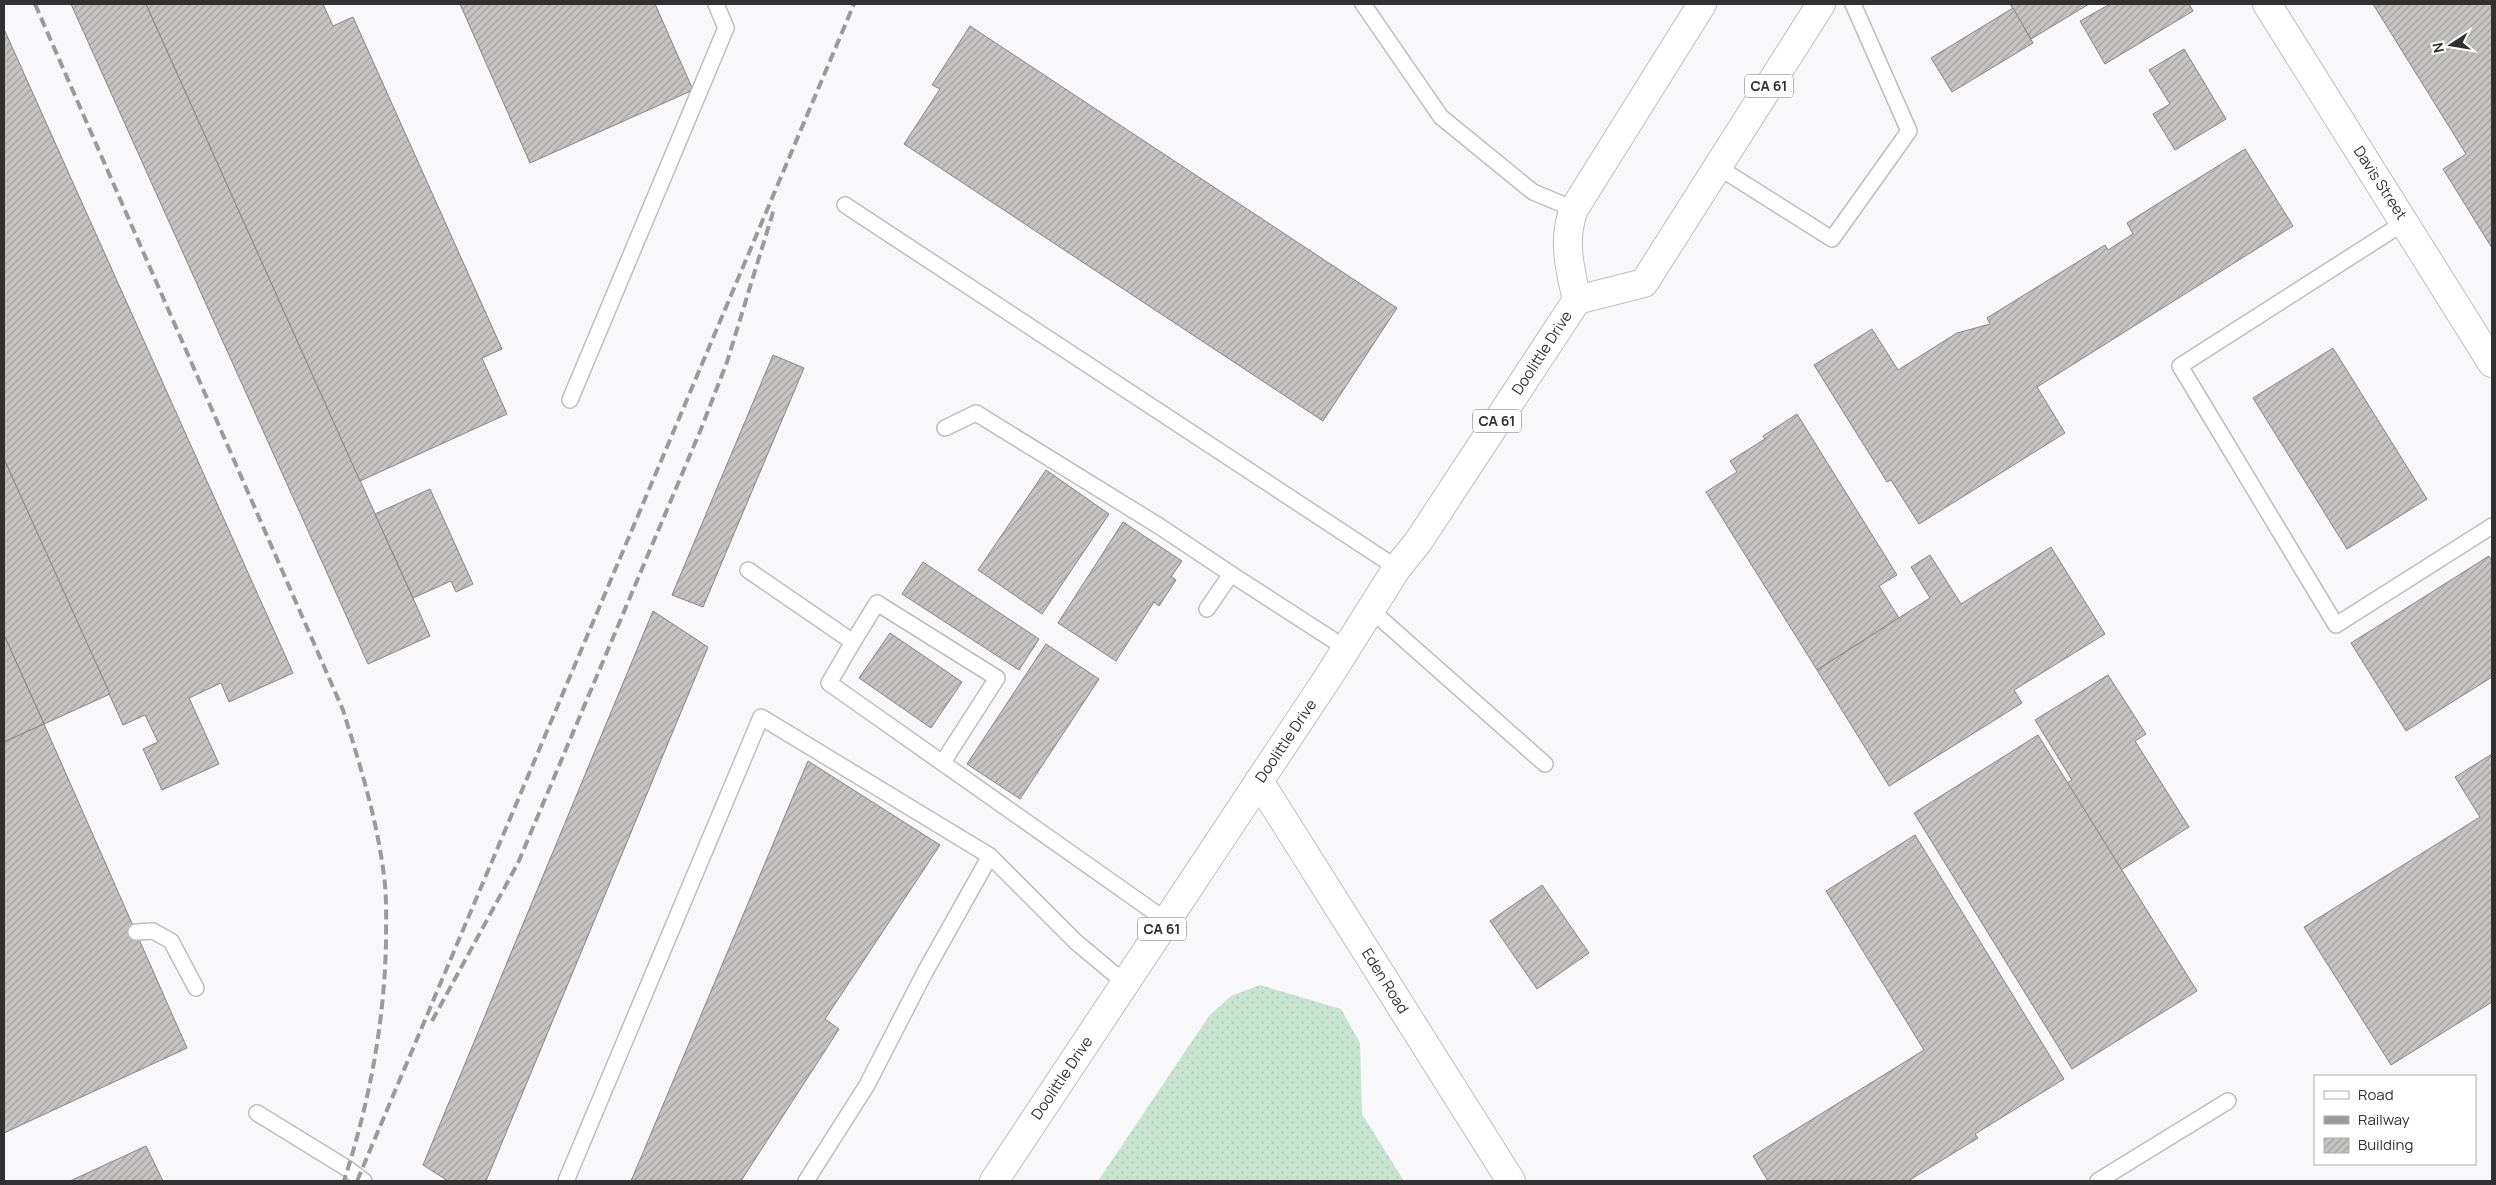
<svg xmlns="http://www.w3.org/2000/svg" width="2496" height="1185" font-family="Manrope,sans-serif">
  <defs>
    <pattern id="grass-dots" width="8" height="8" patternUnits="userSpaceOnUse" patternTransform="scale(1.25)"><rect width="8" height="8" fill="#c7e4d0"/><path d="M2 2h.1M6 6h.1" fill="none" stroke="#abc4b3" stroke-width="1.8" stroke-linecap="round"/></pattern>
    <pattern id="building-hatch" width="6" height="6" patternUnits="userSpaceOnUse" patternTransform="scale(1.25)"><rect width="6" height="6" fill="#c6c4c2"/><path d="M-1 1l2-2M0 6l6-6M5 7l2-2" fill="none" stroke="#a1a09e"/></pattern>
  </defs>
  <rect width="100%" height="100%" fill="#f8f7fa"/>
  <path fill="url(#grass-dots)" d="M1260,985L1341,1009L1360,1043L1362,1114L1404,1181H1098L1209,1016L1231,996Z"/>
  <g fill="url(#building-hatch)" stroke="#878584">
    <path d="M71,4H146L430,636L368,664Z"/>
    <path d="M146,4H323L333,26L353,17L502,349L482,358L507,414L360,481Z"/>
    <path d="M460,4H655L693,90L530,163Z"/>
    <path d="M2010,4H2089L2031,39Z"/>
    <path d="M2110,4H2189L2193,11L2105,64L2080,21Z"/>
    <path d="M2373,4H2492V248L2443,169L2466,154Z"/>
    <path d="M2013,8L2033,43L1952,92L1931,58Z"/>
    <path d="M970,26L1397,308L1323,421L904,144L940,89L932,85Z"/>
    <path d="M4,29L293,673L229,702L221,683L189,698L219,764L162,790L143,749L158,742L145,715L123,725L4,459Z"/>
    <path d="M2184,49L2226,119L2175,150L2153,114L2170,104L2149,70Z"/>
    <path d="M2245,149L2293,226L2037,387L2065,433L1919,524L1891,480L1887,482L1814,365L1872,329L1898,370L1957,333L1990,324L1987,318L2105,245L2108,250L2133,234L2127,223Z"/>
    <path d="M2333,348L2427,499L2347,549L2253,398Z"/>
    <path d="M773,355L804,368L703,607L672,595Z"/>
    <path d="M1797,414L1897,575L1879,586L1899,618L1817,670L1706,492L1737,472L1730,461L1765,439L1763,436Z"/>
    <path d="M4,459L110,694L44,724L4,635Z"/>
    <path d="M1046,470L1109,514L1042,614L978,570Z"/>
    <path d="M430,489L473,584L456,592L451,581L413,598L375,514Z"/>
    <path d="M1123,522L1182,561L1171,577L1176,580L1159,606L1154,602L1116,661L1058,623Z"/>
    <path d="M2051,547L2105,634L2014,690L2022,703L1889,786L1817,670L1930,598L1911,567L1930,555L1961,604Z"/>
    <path d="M2489,556L2492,561V677L2406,731L2351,643Z"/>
    <path d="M923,562L1039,639L1019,670L902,594Z"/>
    <path d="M653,611L708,647L486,1181H448L423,1165Z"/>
    <path d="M890,633L962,682L931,728L859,678Z"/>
    <path d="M4,635L44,724L4,742Z"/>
    <path d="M1046,644L1099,679L1020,799L967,764Z"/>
    <path d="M2108,675L2146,734L2135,741L2189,827L2121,870L2067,783L2072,780L2035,720Z"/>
    <path d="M44,724L187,1048L4,1133V742Z"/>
    <path d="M2038,735L2197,991L2072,1069L1914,813Z"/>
    <path d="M2492,754V1002L2391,1065L2304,927L2480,817L2455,777Z"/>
    <path d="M808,761L940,845L825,1019L839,1029L741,1181H631Z"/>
    <path d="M1915,835L2064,1079L1975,1134L1978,1138L1908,1181H1768L1753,1156L1924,1050L1826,891Z"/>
    <path d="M1542,885L1589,953L1537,989L1490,921Z"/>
    <path d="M146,1146L163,1181H70Z"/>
  </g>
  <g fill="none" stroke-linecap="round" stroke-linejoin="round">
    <defs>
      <g id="lane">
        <path d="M1363,4L1441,117L1533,192L1574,209"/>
        <path d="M1718,167L1832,239L1909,131L1853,4"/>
        <path d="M845,205L1397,568"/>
        <path d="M2405,222L2180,366L2336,625L2492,526"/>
        <path d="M570,400L726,28L716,4"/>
        <path d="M945,428L976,413L1159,526L1231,574"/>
        <path d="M748,570L853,642L829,683L1167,921"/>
        <path d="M1207,609L1231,574L1347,649"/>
        <path d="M1371,610L1545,764"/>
        <path d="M853,642L877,603L997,678L943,762"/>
        <path d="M136,932L153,931L171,941L196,988"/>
        <path d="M257,1113L348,1169L364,1181"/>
        <path d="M566,1181L761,717L990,856L1076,942L1125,983"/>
        <path d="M806,1181L867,1085L925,972L990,856"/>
        <path d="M2098,1181L2228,1101"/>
      </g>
      <g id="street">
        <path d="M2267,4L2492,363"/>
        <path d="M1259,781L1511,1181"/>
      </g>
      <g id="primary">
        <path d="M1577,300C1570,269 1562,240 1574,209L1702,4"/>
        <path d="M994,1181L1329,676L1397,568L1418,542L1577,300L1644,283L1821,4"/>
      </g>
    </defs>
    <use href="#lane" stroke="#bebec1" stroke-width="18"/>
    <use href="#street" stroke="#bebec1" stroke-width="30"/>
    <use href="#primary" stroke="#bebec1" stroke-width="30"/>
    <use href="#lane" stroke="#fff" stroke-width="15"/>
    <use href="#street" stroke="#fff" stroke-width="28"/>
    <use href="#primary" stroke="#fff" stroke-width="28"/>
    <g stroke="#9b9a9c" stroke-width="4" stroke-dasharray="10 5" stroke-linecap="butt">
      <path d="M35,4L343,710C360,765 377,819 384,876C387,898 386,921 386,944C384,1026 369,1103 344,1181"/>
      <path d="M432,1021L518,863L701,429L727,362L774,209"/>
      <path d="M357,1181L854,4"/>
    </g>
  </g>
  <g text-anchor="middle" stroke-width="4" stroke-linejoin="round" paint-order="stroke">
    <g fill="#fff" stroke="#6f6f70" stroke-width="1">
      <rect x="1745" y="74.5" width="48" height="23" rx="4"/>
      <rect x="1473" y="409.5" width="48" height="23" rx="4"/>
      <rect x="1138" y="917.5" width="48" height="23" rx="4"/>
    </g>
    <g font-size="14" font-weight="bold" fill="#313132">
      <text x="1769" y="91">CA 61</text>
      <text x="1497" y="426">CA 61</text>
      <text x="1162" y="934">CA 61</text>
    </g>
    <g font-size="15" fill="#313132" stroke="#fff">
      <text transform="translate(2380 183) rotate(57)" y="5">Davis Street</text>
      <text transform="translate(1542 353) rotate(-57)" y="5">Doolittle Drive</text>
      <text transform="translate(1286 741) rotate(-56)" y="5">Doolittle Drive</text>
      <text transform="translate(1385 981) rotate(58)" y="5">Eden Road</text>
      <text transform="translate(1062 1078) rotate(-56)" y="5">Doolittle Drive</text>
    </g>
  </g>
  <rect width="2496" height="1185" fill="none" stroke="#313132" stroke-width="10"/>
  <rect x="2314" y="1075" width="162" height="90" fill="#ffffff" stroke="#adadad"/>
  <rect x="2324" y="1091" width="25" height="8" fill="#ffffff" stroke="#adadad"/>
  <text x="2358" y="1100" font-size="15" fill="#313132">Road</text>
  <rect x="2324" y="1116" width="25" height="8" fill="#9b9a9c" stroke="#adadad"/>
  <text x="2358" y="1125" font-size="15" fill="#313132">Railway</text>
  <rect x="2324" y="1138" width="25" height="15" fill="url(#building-hatch)" stroke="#adadad"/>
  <text x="2358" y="1150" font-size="15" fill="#313132">Building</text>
  <g transform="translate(2451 45) rotate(258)" stroke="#ffffff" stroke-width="4" paint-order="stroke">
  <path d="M0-4L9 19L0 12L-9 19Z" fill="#313132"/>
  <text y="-8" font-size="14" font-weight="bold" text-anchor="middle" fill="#313132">N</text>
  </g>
</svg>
